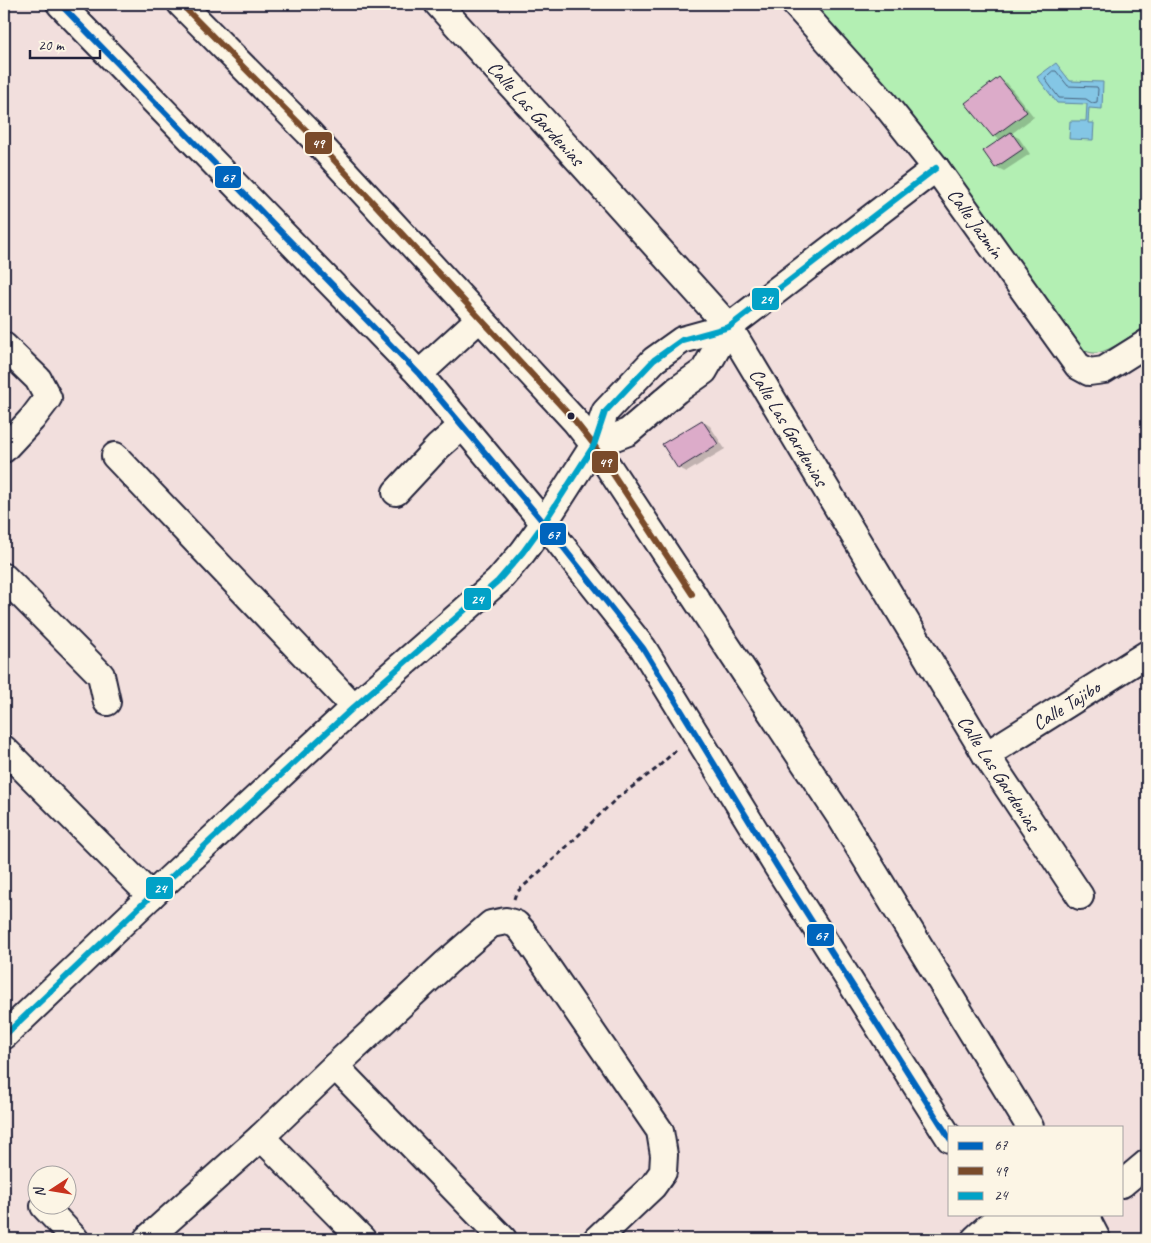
<svg xmlns="http://www.w3.org/2000/svg" width="1151" height="1243" font-family="Caveat,sans-serif">
  <rect width="100%" height="100%" fill="#f2dfdd"/>
  <filter id="ink" filterUnits="userSpaceOnUse"><feTurbulence type="fractalNoise" baseFrequency=".02" numOctaves="2"/><feDisplacementMap in="SourceGraphic" scale="10" xChannelSelector="R" yChannelSelector="G"/><feConvolveMatrix kernelMatrix="1 2 1 2 8 2 1 2 1" color-interpolation-filters="sRGB"/></filter>
  <g filter="url(#ink)">
    <path fill="#b3efb3" stroke="#6a8877" d="M812,4H1147V325C1135,333 1111,351 1097,353C1089,354 1081,349 1075,345Z"/>
    <path fill="#84c6e5" stroke="#5d84a1" d="M1056,63L1070,81L1103,82L1102,109L1089,108L1088,123H1094L1093,140L1069,139L1070,121H1086L1087,104L1057,103L1037,77Z"/>
    <g fill="#0003">
      <path d="M999,79L1007,83L1034,117L1011,134L1019,138L1030,154L1004,171L996,167L1002,141L994,136Z"/>
      <path d="M702,421L710,426L725,449L687,472L679,468Z"/>
    </g>
    <g fill="none" stroke-linecap="round" stroke-linejoin="round">
      <path stroke="#49647f" stroke-width="1" d="M1053,71H1056L1068,86L1097,87L1098,89L1097,102L1092,103L1086,99L1059,98L1045,79L1046,77Z"/>
    </g>
    <g fill="#dcabc9" stroke="#22223b">
      <path d="M999,77L1027,112L993,137L965,103Z"/>
      <path d="M1011,132L1023,149L995,168L983,151Z"/>
      <path d="M702,420L718,444L678,469L662,444Z"/>
    </g>
    <g fill="none" stroke-linecap="round" stroke-linejoin="round">
      <defs>
        <g id="minor">
          <path d="M60,4L419,374L544,523L643,648L778,868L950,1139"/>
          <path d="M181,4L308,132L575,421L594,445L841,818L1030,1127"/>
          <path d="M438,4L729,327L986,755L1080,896"/>
          <path d="M795,4L885,104L936,168L1078,366L1089,372L1104,370L1147,343"/>
          <path d="M4,346L38,379L48,398L32,419L4,449"/>
          <path d="M419,374L480,318"/>
          <path d="M594,445L628,432L677,390L704,371L729,327"/>
          <path d="M115,456L354,707"/>
          <path d="M396,492L438,447L462,426"/>
          <path d="M4,577L101,675L107,702"/>
          <path d="M4,749L151,896"/>
          <path d="M986,755L1147,654"/>
          <path d="M4,1036L151,896L354,707L498,581L523,552L544,523L594,445L605,412L654,360L682,340L729,327L936,168"/>
          <path d="M335,1066L503,1239"/>
          <path d="M261,1137L362,1239"/>
          <path d="M1122,1184L1147,1163"/>
          <path d="M44,1206L75,1239"/>
          <path d="M1084,1214L1097,1239"/>
          <path d="M147,1239L261,1137L335,1066L446,963L491,924L506,921L516,924L523,932L660,1131L664,1155L663,1172L653,1186L597,1239"/>
          <path d="M975,1239L1000,1216L1022,1224L1059,1226L1085,1217L1088,1214"/>
        </g>
      </defs>
      <use href="#minor" stroke="#22223b" stroke-width="30"/>
      <path stroke="#22223b" stroke-width="3" stroke-dasharray="5 4" stroke-linecap="butt" d="M514,899L516,893L555,858L616,799L656,769L676,750"/>
      <use href="#minor" stroke="#fcf5e5" stroke-width="26"/>
      <defs>
        <path id="bus-1" d="M60,4L419,374L544,523L643,648L778,868L950,1139"/>
        <path id="bus-2" d="M181,4L308,132L575,421L594,445L692,594"/>
        <path id="bus-3" d="M4,1036L151,896L354,707L498,581L523,552L544,523L594,445L605,412L654,360L682,340L729,327L936,168"/>
      </defs>
      <use href="#bus-1" stroke="#fcf5e5" stroke-width="10"/>
      <use href="#bus-2" stroke="#fcf5e5" stroke-width="10"/>
      <use href="#bus-3" stroke="#fcf5e5" stroke-width="10"/>
      <use href="#bus-1" stroke="#0065bd" stroke-width="6"/>
      <use href="#bus-2" stroke="#7a4b2a" stroke-width="6"/>
      <use href="#bus-3" stroke="#02a2c7" stroke-width="6"/>
    </g>
  </g>
  <circle fill="#22223b" stroke="#fcf5e5" stroke-width="2" cx="571" cy="416" r="4.5"/>
  <g text-anchor="middle" stroke-width="5" stroke-linejoin="round" paint-order="stroke">
    <g font-size="20" fill="#22223b" stroke="#fcf5e5">
      <text transform="translate(536 113) rotate(48)" y="7">Calle Las Gardenias</text>
      <text transform="translate(976 223) rotate(54)" y="7">Calle Jazmín</text>
      <text transform="translate(789 427) rotate(59)" y="7">Calle Las Gardenias</text>
      <text transform="translate(1066 705) rotate(-32)" y="7">Calle Tajibo</text>
      <text transform="translate(999 773) rotate(57)" y="7">Calle Las Gardenias</text>
    </g>
  </g>
  <g stroke="#fcf5e5" stroke-width="2">
    <rect x="304" y="131" width="29" height="24" rx="5" fill="#7a4b2a"/>
    <rect x="214" y="165" width="28" height="24" rx="5" fill="#0065bd"/>
    <rect x="751" y="287" width="29" height="24" rx="5" fill="#02a2c7"/>
    <rect x="591" y="450" width="28" height="24" rx="5" fill="#7a4b2a"/>
    <rect x="539" y="522" width="28" height="24" rx="5" fill="#0065bd"/>
    <rect x="463" y="587" width="29" height="24" rx="5" fill="#02a2c7"/>
    <rect x="145" y="876" width="29" height="24" rx="5" fill="#02a2c7"/>
    <rect x="806" y="923" width="29" height="24" rx="5" fill="#0065bd"/>
  </g>
  <g font-size="14" text-anchor="middle" font-weight="bold" fill="#fff">
    <text x="318" y="148">49</text>
    <text x="228" y="182">67</text>
    <text x="766" y="304">24</text>
    <text x="605" y="467">49</text>
    <text x="553" y="539">67</text>
    <text x="477" y="604">24</text>
    <text x="160" y="893">24</text>
    <text x="821" y="940">67</text>
  </g>
  <rect width="1151" height="1243" fill="none" stroke="#fcf5e5" stroke-width="20"/>
  <rect x="10" y="10" width="1131" height="1223" fill="none" stroke="#22223b" stroke-width="2" filter="url(#ink)"/>
  <rect x="948" y="1126" width="175" height="90" fill="#fcf5e5" stroke="#a5a1a1"/>
  <rect x="958" y="1142" width="25" height="8" fill="#0065bd" stroke="#a5a1a1"/>
  <text x="994" y="1150" font-size="15" fill="#22223b">67</text>
  <rect x="958" y="1167" width="25" height="8" fill="#7a4b2a" stroke="#a5a1a1"/>
  <text x="994" y="1176" font-size="15" fill="#22223b">49</text>
  <rect x="958" y="1192" width="25" height="8" fill="#02a2c7" stroke="#a5a1a1"/>
  <text x="994" y="1200" font-size="15" fill="#22223b">24</text>
  <g transform="translate(52 1190) rotate(258)"><circle r="24" fill="#fcf5e5" stroke="#a5a1a1"/>
  <path d="M0-4L9 19L0 12L-9 19Z" fill="#c8321e"/>
  <text y="-8" font-size="14" font-weight="bold" text-anchor="middle" fill="#22223b">N</text>
  </g>
  <path d="M30 50v8h70v-8" fill="none" stroke="#22223b" stroke-width="2.5"/>
  <text x="38" y="50" font-size="15" fill="#22223b" stroke="#fcf5e5" stroke-width="4" paint-order="stroke">20 m</text>
</svg>
